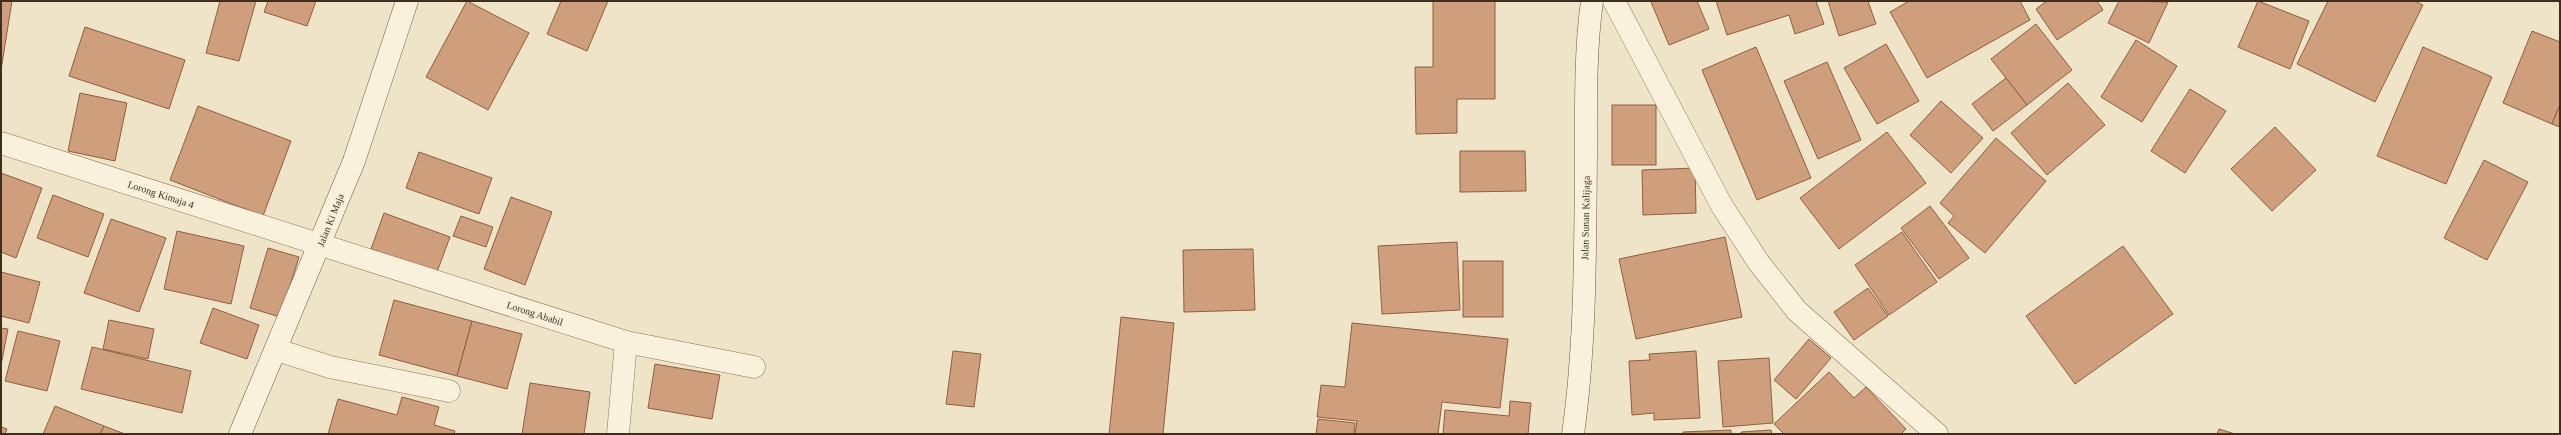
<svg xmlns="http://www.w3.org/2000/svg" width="2561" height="435" font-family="'Times New Roman',serif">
  <rect width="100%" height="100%" fill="#f0e4c8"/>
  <g fill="#cf9f7d" stroke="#8d5f41">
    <path d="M1,1H12L1,70Z"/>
    <path d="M220,1H256L239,61L206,53Z"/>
    <path d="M268,1H316L307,26L264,12Z"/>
    <path d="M467,1L529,33L488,110L426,77Z"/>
    <path d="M561,1H608L587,51L547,34Z"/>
    <path d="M1433,1H1495V99H1457V133L1416,134L1415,67H1433Z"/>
    <path d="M1655,1H1697L1709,29L1669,45L1651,2Z"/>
    <path d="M1716,1H1816L1824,24L1795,34L1789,15L1727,35Z"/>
    <path d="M1828,1H1868L1876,24L1839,36Z"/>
    <path d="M1909,1H2020L2030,20L1927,78L1890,12Z"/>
    <path d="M2047,1H2097L2103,10L2057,40L2036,9Z"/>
    <path d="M2119,1L2168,2L2149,43L2108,23Z"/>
    <path d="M2258,1L2309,21L2290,69L2238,47Z"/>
    <path d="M2328,1H2415L2423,5L2375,102L2297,64Z"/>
    <path d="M2036,24L2072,70L2027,105L1991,59Z"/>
    <path d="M85,27L185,60L169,109L69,76Z"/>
    <path d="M2532,31L2560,42V105L2552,124L2503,103Z"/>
    <path d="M2136,40L2177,66L2142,122L2101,97Z"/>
    <path d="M1886,44L1919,101L1877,124L1844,68Z"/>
    <path d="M1756,47L1811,178L1757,200L1702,70Z"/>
    <path d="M2423,47L2492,77L2446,184L2377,156Z"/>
    <path d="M1827,62L1861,140L1818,159L1784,81Z"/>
    <path d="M2006,78L2027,105L1993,131L1972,104Z"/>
    <path d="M2068,83L2105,125L2047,175L2011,133Z"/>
    <path d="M2190,89L2226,111L2185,173L2151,151Z"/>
    <path d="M80,93L127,103L115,161L68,151Z"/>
    <path d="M1941,101L1983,138L1951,173L1910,135Z"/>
    <rect x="1612" y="105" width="44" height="60"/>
    <path d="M2560,105V127L2552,124Z"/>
    <path d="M198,106L291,141L263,216L170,180Z"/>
    <path d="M2275,127L2316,170L2272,211L2231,169Z"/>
    <path d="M1887,132L1926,183L1839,249L1800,198Z"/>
    <path d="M1996,138L2046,181L1985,253L1948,223L1954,216L1940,203Z"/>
    <path d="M1460,151H1525L1526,191L1460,192Z"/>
    <path d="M419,152L492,178L479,214L406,188Z"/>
    <path d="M2484,160L2528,182L2487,260L2444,238Z"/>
    <path d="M1695,168L1696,213L1643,215L1642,170Z"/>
    <path d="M1,173L42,188L16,258L1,252Z"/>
    <path d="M53,195L104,214L88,257L37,238Z"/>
    <path d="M511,197L552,212L525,285L484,269Z"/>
    <path d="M1930,206L1969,258L1939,279L1901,228Z"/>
    <path d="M384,213L450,237L437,272L371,249Z"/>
    <path d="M461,216L493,227L486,247L453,236Z"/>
    <path d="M111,219L166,238L139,312L84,293Z"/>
    <path d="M177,231L244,246L231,304L164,289Z"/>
    <path d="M1902,232L1937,282L1889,315L1855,265Z"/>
    <path d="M1725,237L1742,317L1636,339L1619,259Z"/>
    <path d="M1457,242L1460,310L1382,314L1378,246Z"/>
    <path d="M2123,246L2173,314L2075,384L2026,316Z"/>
    <path d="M268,248L299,257L280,317L250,308Z"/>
    <path d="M1253,249L1255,310L1184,312L1183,250Z"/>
    <rect x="1463" y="261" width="40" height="56"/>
    <path d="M1,272L40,282L29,323L1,316Z"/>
    <path d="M1868,288L1888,316L1854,340L1834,312Z"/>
    <path d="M394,300L472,321L457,376L379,355Z"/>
    <path d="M213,308L259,325L247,359L200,343Z"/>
    <path d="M1121,317L1174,323L1163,434H1109Z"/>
    <path d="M109,320L154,329L148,359L103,349Z"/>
    <path d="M472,321L522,334L507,389L457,376Z"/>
    <path d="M1352,323L1508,339L1500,408L1442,402L1438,434H1355L1357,421L1317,417L1321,385L1345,387Z"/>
    <path d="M1,328L8,329L1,365Z"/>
    <path d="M18,331L60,341L47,391L5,381Z"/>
    <path d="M1809,339L1831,358L1796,399L1774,380Z"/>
    <path d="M92,347L191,371L182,413L81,389Z"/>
    <path d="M953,351L981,354L974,407L946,404Z"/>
    <path d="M1696,351L1700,418L1654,420V413L1632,415L1629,361L1650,360L1649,354Z"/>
    <path d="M1769,358L1773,423L1723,427L1718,361Z"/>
    <path d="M655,364L720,375L712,419L648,408Z"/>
    <path d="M1829,372L1854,398L1866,387L1906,429L1901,434H1784L1774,424Z"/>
    <path d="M530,383L590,392L584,434H522Z"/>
    <path d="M402,397L439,407L434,425L455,431L454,434H328L338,399L397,415Z"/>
    <path d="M1510,401L1531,403L1528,434H1443L1445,410L1509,416Z"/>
    <path d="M55,406L104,426L100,434H43Z"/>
    <path d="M1318,419L1355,423L1354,434H1316Z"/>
    <path d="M104,426L125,434H100Z"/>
    <path d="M1,427L7,429L5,434H1Z"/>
    <path d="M2219,429L2235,434H2217Z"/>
    <path d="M1731,430V434H1683V432Z"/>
    <path d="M1771,430L1772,434H1741V432Z"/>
  </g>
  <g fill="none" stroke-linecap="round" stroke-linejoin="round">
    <defs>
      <g id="street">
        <path d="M1614,1L1722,206L1759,263L1797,311L1937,434"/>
        <path d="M1,143L626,342L754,367"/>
        <path d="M277,350L330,367L449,391"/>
        <path d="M618,434L626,342"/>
      </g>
      <g id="secondary">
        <path d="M240,434L354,161L407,1"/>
        <path d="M1573,434C1586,342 1585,248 1586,155C1586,104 1585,52 1592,1"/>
      </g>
    </defs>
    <use href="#street" stroke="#8d765c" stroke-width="23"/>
    <use href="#secondary" stroke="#6f573f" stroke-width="23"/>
    <use href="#street" stroke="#faf1dc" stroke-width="22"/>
    <use href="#secondary" stroke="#faf1dc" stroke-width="22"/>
  </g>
  <g text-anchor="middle" stroke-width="3" stroke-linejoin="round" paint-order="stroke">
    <g font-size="10" fill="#3d2e20" stroke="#f7eed8">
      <text transform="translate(161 194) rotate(18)" y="4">Lorong Kimaja 4</text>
      <text transform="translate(1585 218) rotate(-89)" y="4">Jalan Sunan Kalijaga</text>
      <text transform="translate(330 220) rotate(-68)" y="4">Jalan Ki Maja</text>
      <text transform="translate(535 313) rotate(18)" y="4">Lorong Ababil</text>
    </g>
  </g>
  <rect width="2561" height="435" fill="none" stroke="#3d2e20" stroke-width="4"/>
</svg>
